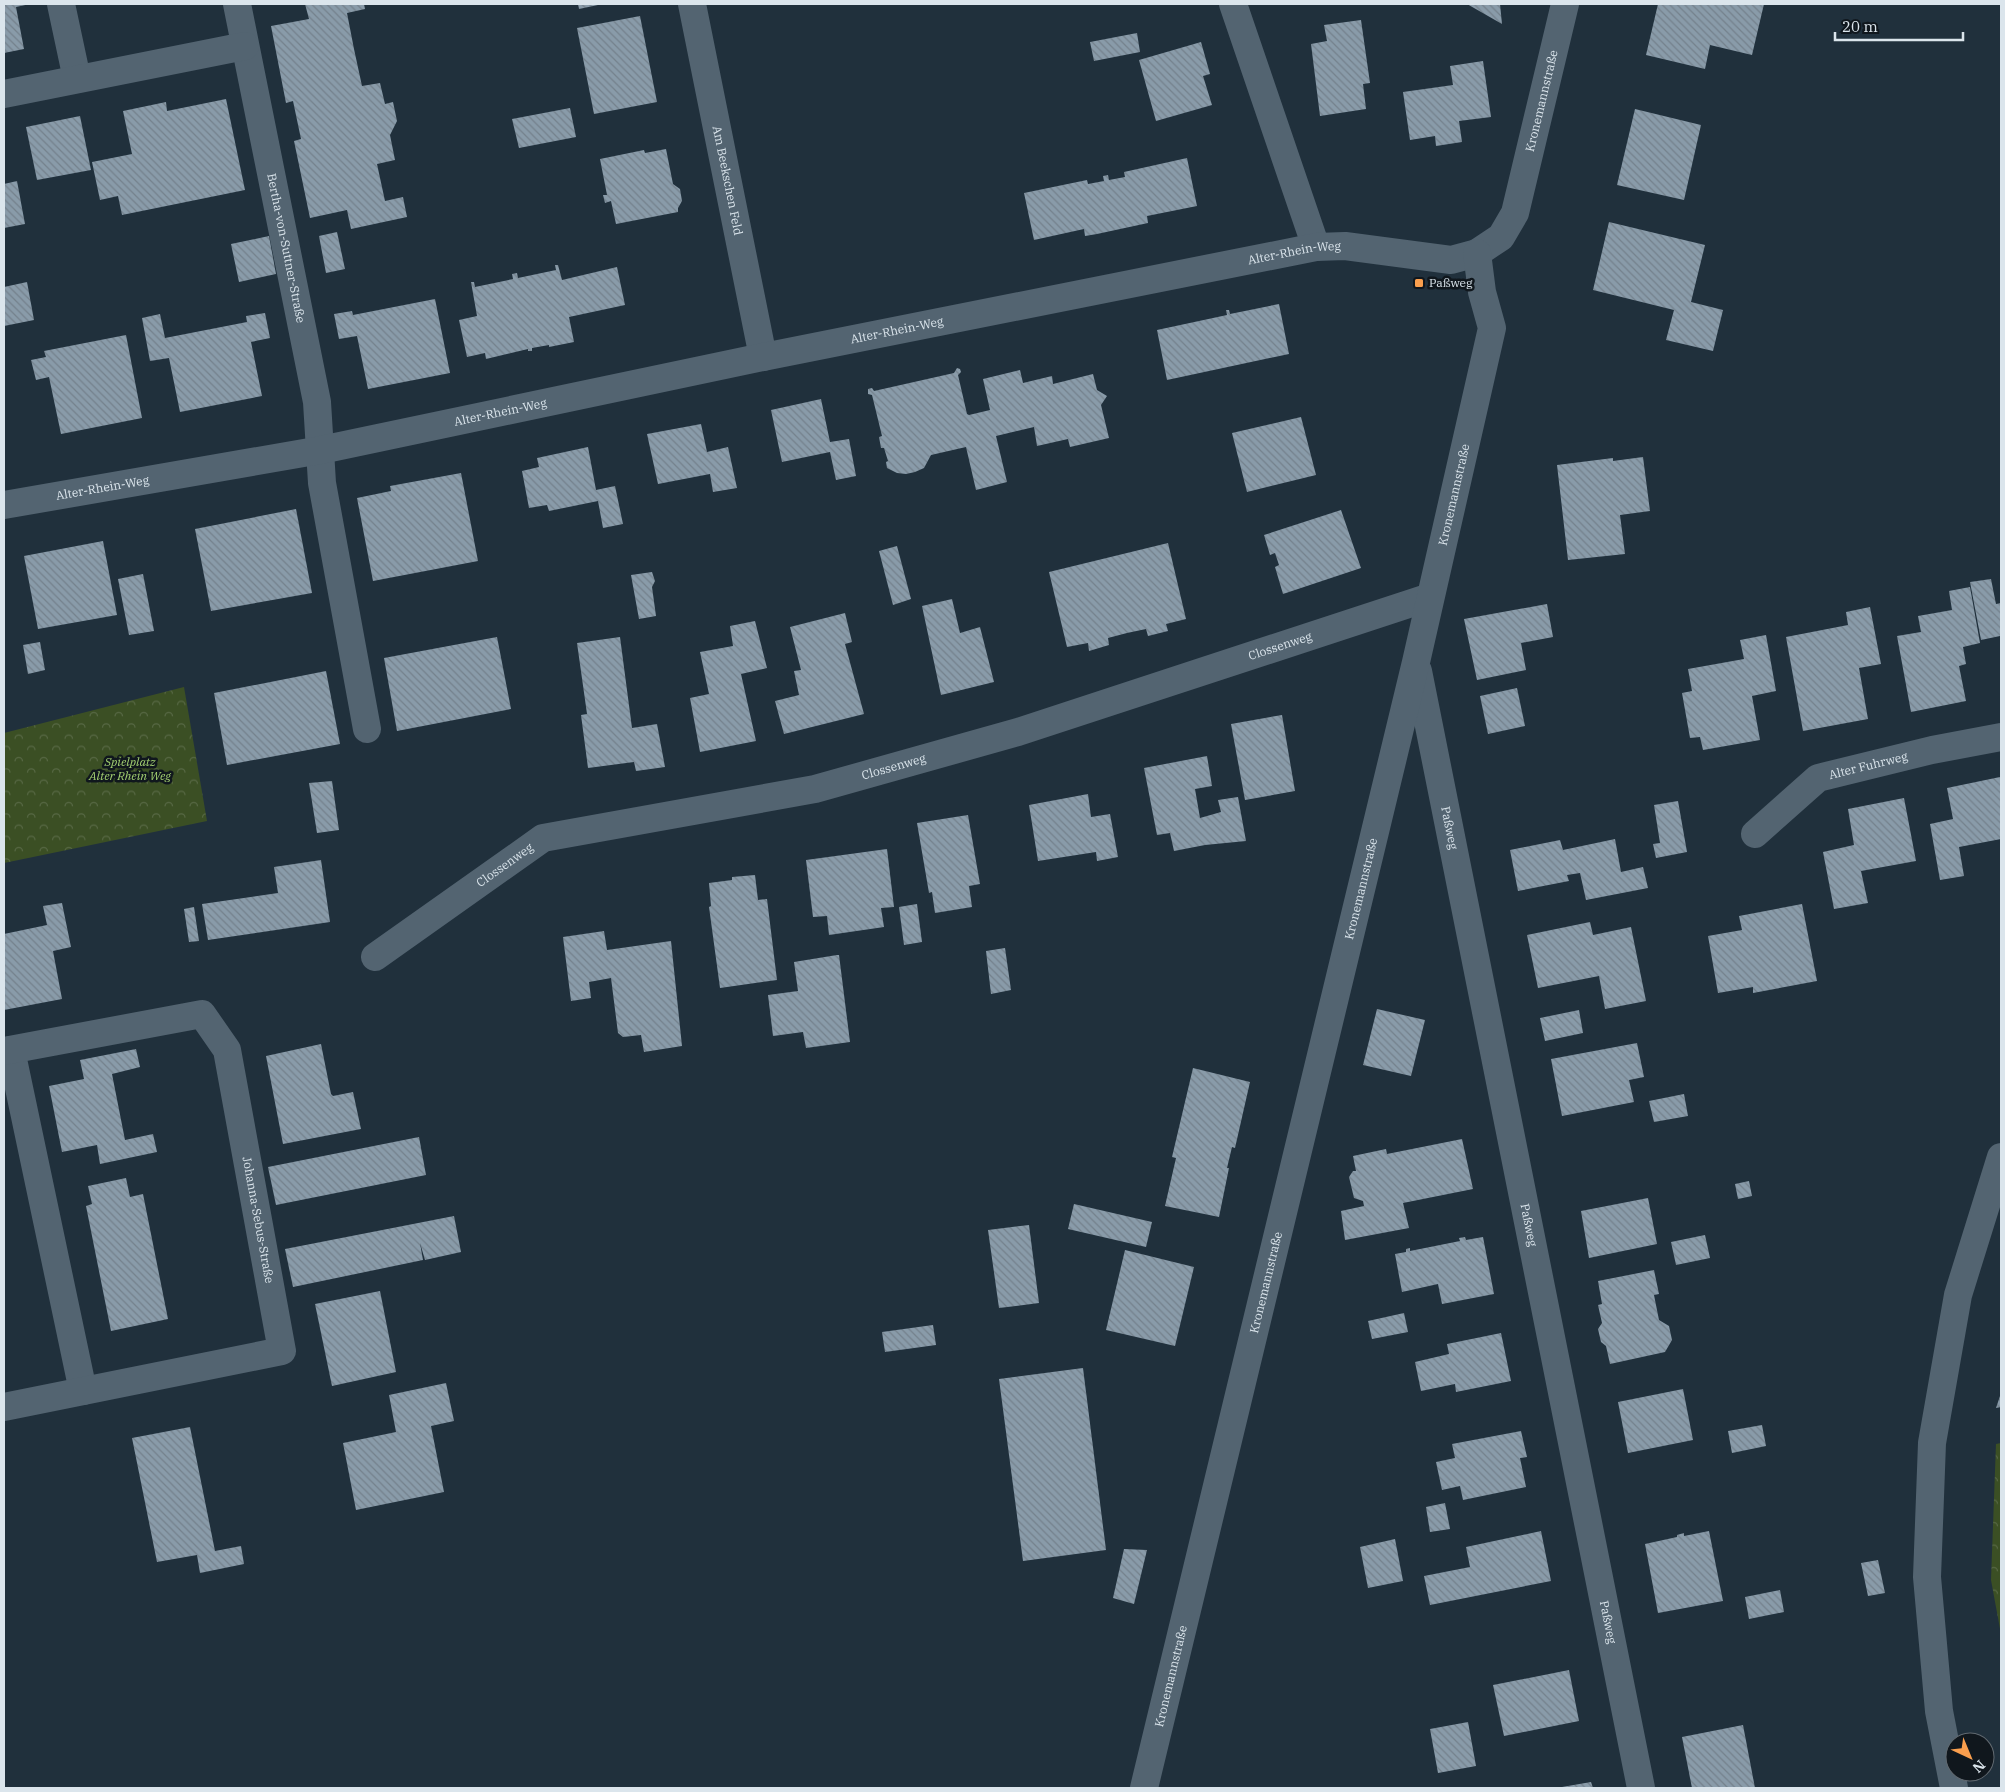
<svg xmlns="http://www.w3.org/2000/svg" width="2005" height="1792" font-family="'IBM Plex Serif',serif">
  <defs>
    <pattern id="park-crowns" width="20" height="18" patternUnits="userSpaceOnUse" patternTransform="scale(1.25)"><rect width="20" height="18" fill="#3b4f24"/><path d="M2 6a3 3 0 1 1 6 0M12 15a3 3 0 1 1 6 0" fill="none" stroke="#576844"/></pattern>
    <pattern id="building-back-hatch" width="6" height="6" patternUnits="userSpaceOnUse" patternTransform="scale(1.25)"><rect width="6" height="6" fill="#899ba9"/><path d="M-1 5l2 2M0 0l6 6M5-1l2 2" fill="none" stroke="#74818c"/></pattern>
  </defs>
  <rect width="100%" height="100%" fill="#20303c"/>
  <g fill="url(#park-crowns)">
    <path d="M184,687L207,821L4,863V733Z"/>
    <path d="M2001,1443V1634L1991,1580L1996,1444Z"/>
  </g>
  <g fill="url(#building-back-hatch)">
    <path d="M4,4H30L16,7L24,49L4,53Z"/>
    <path d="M305,4H364L365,9L347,13L354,49L362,86L380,83L385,104L393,102L397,121L390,135L395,160L377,164L385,201L403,197L407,217L351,229L347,210L310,218L294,141L301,139L293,101L286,103L271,26L309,19Z"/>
    <path d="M578,4H598V5L579,9Z"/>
    <path d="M1467,4H1500L1502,24Z"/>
    <path d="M1658,4H1764L1752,55L1710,45L1705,69L1646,55Z"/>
    <path d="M640,16L657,102L594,114L577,28Z"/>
    <path d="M1361,20L1370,83L1363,84L1366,109L1320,116L1311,44L1327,41L1324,25Z"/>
    <path d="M1137,33L1140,52L1094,61L1090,42Z"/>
    <path d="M1201,42L1210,74L1203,76L1212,105L1156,121L1139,60Z"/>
    <path d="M1483,61L1491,117L1459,121L1462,142L1436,146L1435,136L1410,140L1403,92L1453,85L1450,66Z"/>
    <path d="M226,99L245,190L122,215L118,196L100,200L92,162L132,154L123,111L166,102L167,111Z"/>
    <path d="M570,108L576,137L519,148L512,119Z"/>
    <path d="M1635,109L1701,125L1684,200L1617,185Z"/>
    <path d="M80,116L91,170L37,180L26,127Z"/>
    <path d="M666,149L673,184L680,189L682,201L678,208V212L616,224L611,201L605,203L603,195H607L600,159L644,150L645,153Z"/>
    <path d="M1187,158L1197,206L1147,216L1148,223L1097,234L1085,236L1084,229L1034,240L1024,193L1087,180L1088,184L1104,181L1103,176L1108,175L1109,180L1125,177L1124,172Z"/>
    <path d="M17,181L25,224L4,228V184Z"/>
    <path d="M1609,222L1705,245L1691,302L1723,310L1713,351L1666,340L1674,310L1593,290Z"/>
    <path d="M337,232L345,269L326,273L319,236Z"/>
    <path d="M269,236L276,274L239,282L231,244Z"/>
    <path d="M555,265H558L562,280L617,267L625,305L569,317L574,342L549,347V345L532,348V351H528V349L486,359L485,353L467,357L459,320L477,316L471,282H474L475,287L513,279L512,274L517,273L518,278L556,270Z"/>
    <path d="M27,282L34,320L4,326V287Z"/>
    <path d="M435,299L450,373L368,389L357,336L339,339L334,314L352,311L353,315Z"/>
    <path d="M1279,304L1289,354L1167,380L1157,330L1227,315L1226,310H1229L1230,314Z"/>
    <path d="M265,313L270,338L251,342L262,396L180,412L169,358L150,361L142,318L160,314L165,338L247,322L246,316Z"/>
    <path d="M126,335L142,418L61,434L49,377L36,380L31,360L46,357L44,351Z"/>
    <path d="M957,368L960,369L961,372L958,375L967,414L969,415L990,410L983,379L1020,370L1023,383L1052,376L1053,384L1093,374L1097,390L1107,396L1101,405L1109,438L1070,447L1068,439L1037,446L1034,427L996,436L1007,482L976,490L966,447L931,455L924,468L915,472L906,474L897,473L887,468L886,462L888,461L884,448H881L879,437L882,436L872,395L868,394V389L872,388L874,391L954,373Z"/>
    <path d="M821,399L830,442L849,439L856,476L836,480L830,452L782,462L771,410Z"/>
    <path d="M1301,417L1316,475L1247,492L1232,433Z"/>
    <path d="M701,424L707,452L728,447L737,488L713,492L710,474L658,484L647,434Z"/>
    <path d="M588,447L596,490L615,486L623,524L603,528L598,501L549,511L547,505L529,508L522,471L539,467L537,458Z"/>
    <path d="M1643,457L1650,511L1620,515L1625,554L1568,560L1557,465L1613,458V461Z"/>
    <path d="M461,473L478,561L373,581L357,498L391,491L390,486Z"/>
    <path d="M296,509L312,593L211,611L195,529Z"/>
    <path d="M1341,510L1361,568L1283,594L1275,567L1279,565L1275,553L1270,555L1264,535Z"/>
    <path d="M103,541L117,615L38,629L24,556Z"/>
    <path d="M1168,543L1186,619L1166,624L1168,631L1148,636L1146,629L1127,633L1108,638L1109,645L1089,651L1088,643L1067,647L1049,572Z"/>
    <path d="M897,546L911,599L893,605L879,551Z"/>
    <path d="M652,572L655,581L652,587L656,616L639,619L631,575Z"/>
    <path d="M143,574L154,631L129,635L118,579Z"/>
    <path d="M1991,579L1996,604L2001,603V639L2000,636L1981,640L1970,582Z"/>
    <path d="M1970,587L1980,643L1963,647L1966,664L1959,666L1966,701L1911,712L1897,636L1921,632L1918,616L1952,610L1949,591Z"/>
    <path d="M952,599L960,633L980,627L994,682L941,695L922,606Z"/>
    <path d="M1547,604L1553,637L1521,643L1526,670L1477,680L1464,619Z"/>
    <path d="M1870,607L1881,664L1859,668L1868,719L1803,731L1786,637L1848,625L1846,612Z"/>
    <path d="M845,613L852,642L845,644L864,714L784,734L775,701L799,695L794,671L801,670L790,627Z"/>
    <path d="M755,621L767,668L741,674L756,741L700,752L690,698L709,694L700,652L733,646L730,626Z"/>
    <path d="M1766,635L1776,691L1752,696L1760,740L1703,750L1700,737L1690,738L1682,693L1692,691L1688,669L1744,659L1740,640Z"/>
    <path d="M497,637L511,709L397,731L384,658Z"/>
    <path d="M620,637L632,728L657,724L665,767L636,771L634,762L588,768L581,715L587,714L577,643Z"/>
    <path d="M40,642L45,670L28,674L23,645Z"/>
    <path d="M326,671L340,744L227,765L214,693Z"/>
    <path d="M1517,688L1525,726L1488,734L1480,696Z"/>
    <path d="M1282,715L1295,791L1245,800L1231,724Z"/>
    <path d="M1207,756L1212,786L1195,789L1200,818L1221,812L1218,800L1238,797L1246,841L1205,845L1174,851L1170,833L1157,835L1144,768Z"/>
    <path d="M2000,777L2001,839L1959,847L1964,876L1940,880L1930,824L1953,819L1947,788Z"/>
    <path d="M332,781L339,830L317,833L309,783Z"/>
    <path d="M1088,794L1091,817L1110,814L1118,857L1097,861L1096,852L1038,861L1029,805Z"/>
    <path d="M1904,798L1916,861L1861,871L1868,903L1834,909L1823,852L1854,845L1848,809Z"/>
    <path d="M1678,801L1687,852L1656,858L1653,844L1660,843L1654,805Z"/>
    <path d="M968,815L980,884L969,886L972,907L935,913L932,892L929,893L917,823Z"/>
    <path d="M1615,839L1621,872L1643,867L1648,888L1586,900L1580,873L1567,875L1569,881L1518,891L1510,850L1560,840L1563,850Z"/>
    <path d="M887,849L894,907L881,908L884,927L829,935L827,916L813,917L806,860Z"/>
    <path d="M321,860L330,922L208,940L202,904L278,893L274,867Z"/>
    <path d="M755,875L758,900L767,899L777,980L720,988L709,907L711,906L709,883L732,880V877Z"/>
    <path d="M62,903L71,947L53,951L62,999L4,1010V934L47,925L43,906Z"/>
    <path d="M917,904L922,942L904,945L899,907Z"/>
    <path d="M1802,904L1817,981L1753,993V987L1718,993L1708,936L1742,930L1739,916Z"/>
    <path d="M194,907L199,941L189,942L184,909Z"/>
    <path d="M1590,922L1593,935L1631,927L1646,1001L1605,1009L1599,976L1538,988L1527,935Z"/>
    <path d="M604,931L607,950L671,941L682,1046L644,1052L641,1035L623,1037L618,1033L611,978L589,982L591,998L571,1001L563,937Z"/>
    <path d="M1005,948L1011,990L991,994L986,951Z"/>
    <path d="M837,955H839L850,1042L806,1048L803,1032L773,1036L768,995L798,991L794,962Z"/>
    <path d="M1377,1009L1425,1020L1411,1076L1363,1065Z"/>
    <path d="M1579,1010L1583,1033L1545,1041L1540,1018Z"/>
    <path d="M1637,1043L1644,1077L1629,1080L1634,1102L1562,1116L1551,1059Z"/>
    <path d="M321,1044L331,1094L333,1096L353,1092L361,1129L283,1144L266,1056Z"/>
    <path d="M136,1049L140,1067L112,1074L125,1140L153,1134L157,1152L100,1164L97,1145L62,1152L49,1086L84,1079L80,1060Z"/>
    <path d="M1193,1068L1250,1082L1235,1148L1232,1147L1227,1168H1229L1219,1217L1165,1206L1176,1158L1172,1157Z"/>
    <path d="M1684,1094L1688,1116L1654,1122L1649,1101Z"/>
    <path d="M419,1137L426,1175L276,1205L268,1167Z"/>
    <path d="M1462,1139L1473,1189L1403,1203L1409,1228L1345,1240L1341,1211L1364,1206L1363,1201L1354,1198L1349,1177L1353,1171H1356L1353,1156L1386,1149L1387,1154Z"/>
    <path d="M126,1178L130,1197L143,1194L168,1319L111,1331L86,1206L92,1204L88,1186Z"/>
    <path d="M1749,1181L1752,1196L1738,1199L1735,1184Z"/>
    <path d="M1648,1198L1657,1244L1589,1258L1581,1211Z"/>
    <path d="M1074,1204L1152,1222L1146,1247L1068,1229Z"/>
    <path d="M454,1216L461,1252L425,1260L420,1243L423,1260L293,1287L285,1249Z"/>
    <path d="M1029,1225L1039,1303L999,1308L988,1230Z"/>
    <path d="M1705,1235L1710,1258L1676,1265L1671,1242Z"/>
    <path d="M1465,1237L1466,1240L1483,1237L1494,1294L1442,1304L1438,1284L1402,1292L1395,1254L1406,1252V1249L1410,1248V1251L1460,1241L1459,1238Z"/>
    <path d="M1125,1250L1194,1267L1175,1346L1106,1330Z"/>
    <path d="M1654,1270L1659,1294L1654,1295L1659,1320L1669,1326L1672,1340L1665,1352L1610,1364L1606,1346L1601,1342L1598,1329L1602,1323L1598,1305L1602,1304L1598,1281Z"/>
    <path d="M380,1291L396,1372L332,1386L315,1304Z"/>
    <path d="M1404,1313L1408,1332L1372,1339L1368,1321Z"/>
    <path d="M933,1325L936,1345L885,1352L882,1332Z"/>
    <path d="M1501,1333L1511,1381L1456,1392L1455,1384L1421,1391L1415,1362L1449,1354L1447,1344Z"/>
    <path d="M1083,1368L1106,1550L1023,1561L999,1379Z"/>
    <path d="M446,1383L454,1421L431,1426L444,1492L356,1510L343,1443L396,1432L389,1395Z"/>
    <path d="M1683,1389L1693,1440L1628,1453L1618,1402Z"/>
    <path d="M2001,1393V1407L1996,1408Z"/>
    <path d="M1762,1425L1766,1446L1732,1453L1728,1431Z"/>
    <path d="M190,1427L215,1551L241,1546L244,1564L200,1573L197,1555L157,1562L132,1438Z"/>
    <path d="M1521,1431L1527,1457L1520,1458L1526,1487L1463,1500L1460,1486L1442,1490L1436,1462L1455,1458L1452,1444Z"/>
    <path d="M1445,1503L1450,1529L1430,1532L1426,1507Z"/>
    <path d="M1541,1531L1551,1581L1430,1605L1424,1576L1470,1567L1466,1547Z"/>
    <path d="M1709,1531L1723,1601L1658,1613L1645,1544L1677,1537V1535L1684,1533V1536Z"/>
    <path d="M1395,1539L1403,1581L1368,1588L1360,1547Z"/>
    <path d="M1124,1549L1147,1550L1134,1604L1113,1598Z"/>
    <path d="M1878,1560L1885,1593L1868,1596L1861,1563Z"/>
    <path d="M1780,1590L1784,1612L1749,1619L1745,1597Z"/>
    <path d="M1569,1670L1579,1721L1504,1736L1493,1685Z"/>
    <path d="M1468,1722L1476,1766L1438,1773L1430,1729Z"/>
    <path d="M1743,1725L1755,1788H1692L1682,1737Z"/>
    <path d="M1591,1782L1593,1788H1562V1787Z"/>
  </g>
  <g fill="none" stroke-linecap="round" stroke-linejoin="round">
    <g stroke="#536471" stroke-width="28">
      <path d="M61,4L77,79"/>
      <path id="s1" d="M237,4L317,402L322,483L367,729"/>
      <path id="s2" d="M692,4L763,357"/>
      <path d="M1233,4L1316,247"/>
      <path d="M4,94L245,46"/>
      <path id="s3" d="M4,505L321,450L763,357L1316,247L1345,246L1451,260L1477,253L1501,237L1515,213L1565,4"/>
      <path id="s4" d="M1418,671L1641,1788"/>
      <path id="s5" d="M1755,834L1818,778L1932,750L2001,737"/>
      <path id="s6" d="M375,957L543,838L815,789L1018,732L1430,597"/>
      <path d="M11,1050L83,1391"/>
      <path id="s7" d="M4,1051L202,1014L227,1050L282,1351L4,1407"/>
      <path id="s8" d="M1144,1788L1416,662L1492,328L1482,292L1477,253"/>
      <path d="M1954,1788L1939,1711L1927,1577L1932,1443L1958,1295L2001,1157"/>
    </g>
  </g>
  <rect fill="#fa9f4e" stroke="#10171d" stroke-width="2" x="1414" y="278" width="10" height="10" rx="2.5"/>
  <g text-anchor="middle" stroke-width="5" stroke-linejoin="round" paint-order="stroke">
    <g font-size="12" fill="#dbe5ec" stroke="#10171d">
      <text dy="4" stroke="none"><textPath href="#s3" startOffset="1672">Kronemannstraße</textPath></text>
      <text dy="4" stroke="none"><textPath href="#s2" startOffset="180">Am Beekschen Feld</textPath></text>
      <text dy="4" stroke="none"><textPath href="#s1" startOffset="249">Bertha-von-Suttner-Straße</textPath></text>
      <text dy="4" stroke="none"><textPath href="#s3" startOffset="1315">Alter-Rhein-Weg</textPath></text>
      <text dy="4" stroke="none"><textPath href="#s3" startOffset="910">Alter-Rhein-Weg</textPath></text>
      <text dy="4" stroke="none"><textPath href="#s3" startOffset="505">Alter-Rhein-Weg</textPath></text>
      <text dy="4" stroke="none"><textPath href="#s3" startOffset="100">Alter-Rhein-Weg</textPath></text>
      <text dy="4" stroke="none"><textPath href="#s8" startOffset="1330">Kronemannstraße</textPath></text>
      <text dy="4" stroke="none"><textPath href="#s6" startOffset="969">Clossenweg</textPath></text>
      <text dy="4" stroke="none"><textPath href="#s5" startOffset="136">Alter Fuhrweg</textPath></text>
      <text dy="4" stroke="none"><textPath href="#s6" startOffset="564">Clossenweg</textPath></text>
      <text dy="4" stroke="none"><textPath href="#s4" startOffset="160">Paßweg</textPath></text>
      <text dy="4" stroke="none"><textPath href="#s6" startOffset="159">Clossenweg</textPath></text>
      <text dy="4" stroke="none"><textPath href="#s8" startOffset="925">Kronemannstraße</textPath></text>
      <text dy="4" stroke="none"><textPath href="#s7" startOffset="418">Johanna-Sebus-Straße</textPath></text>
      <text dy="4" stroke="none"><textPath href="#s4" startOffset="565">Paßweg</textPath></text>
      <text dy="4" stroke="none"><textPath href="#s8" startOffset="520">Kronemannstraße</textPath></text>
      <text dy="4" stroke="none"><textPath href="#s4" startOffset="970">Paßweg</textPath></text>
      <text dy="4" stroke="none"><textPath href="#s8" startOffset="115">Kronemannstraße</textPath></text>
    </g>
    <g font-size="12" fill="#dbe5ec" stroke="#10171d" text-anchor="start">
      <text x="1429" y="287">Paßweg</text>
    </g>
    <g font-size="12" font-style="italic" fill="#a3d071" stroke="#10171d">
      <text x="130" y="766">Spielplatz<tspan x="130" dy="14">Alter Rhein Weg</tspan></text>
    </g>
  </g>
  <rect width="2005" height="1792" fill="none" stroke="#dbe5ec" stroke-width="10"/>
  <g transform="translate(1970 1757) rotate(136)"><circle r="24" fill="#10171d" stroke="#616970"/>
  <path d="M0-4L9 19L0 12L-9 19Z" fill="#fa9f4e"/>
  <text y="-8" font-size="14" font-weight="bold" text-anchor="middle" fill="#dbe5ec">N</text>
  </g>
  <path d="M1835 32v8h128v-8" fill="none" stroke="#dbe5ec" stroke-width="2.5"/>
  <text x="1842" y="32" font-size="15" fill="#dbe5ec" stroke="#10171d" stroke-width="4" paint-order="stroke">20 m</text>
</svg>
